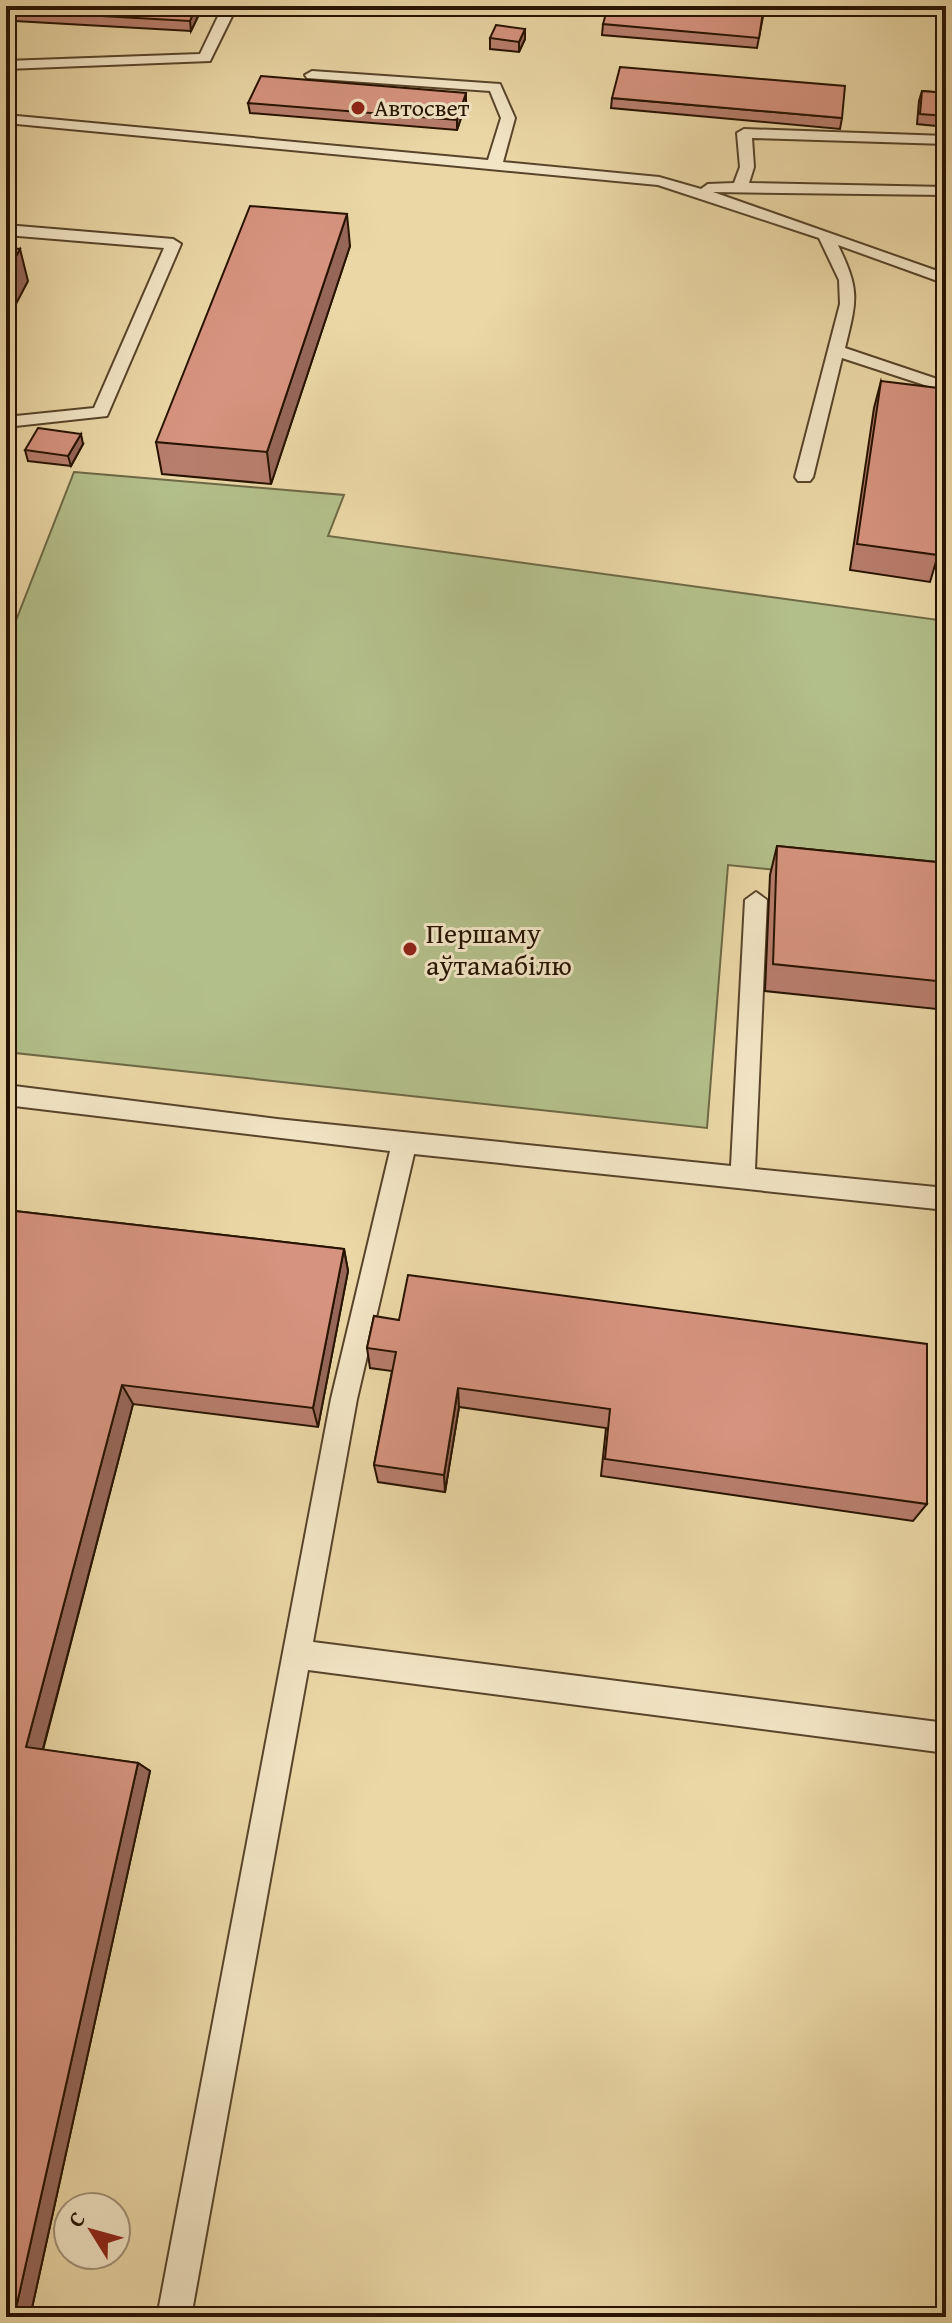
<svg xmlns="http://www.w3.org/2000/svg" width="952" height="2323" font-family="'Gentium Book Plus',serif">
  <rect width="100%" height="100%" fill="#ebd7a6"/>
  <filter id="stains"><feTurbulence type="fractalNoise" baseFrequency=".0025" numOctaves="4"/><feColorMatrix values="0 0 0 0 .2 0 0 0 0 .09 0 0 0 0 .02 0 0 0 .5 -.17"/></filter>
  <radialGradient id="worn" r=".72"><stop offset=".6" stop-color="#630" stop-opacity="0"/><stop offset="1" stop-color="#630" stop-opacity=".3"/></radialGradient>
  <path fill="#b3bf8a" stroke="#6d6945" stroke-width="2" d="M74,472L344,495L328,536L946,621V887L728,865L707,1128L6,1052V646Z"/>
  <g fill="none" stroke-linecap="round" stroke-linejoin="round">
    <defs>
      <g id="lane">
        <path d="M8,6H22L6,21Z"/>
        <path d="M223,6H237L210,61L6,69V61L200,54Z"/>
        <path d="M312,71L500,84L515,118L503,162L659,177L701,189L708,184L734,183L740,167L737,133L744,129L946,136V144L752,138L754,167L749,183L946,187V195L713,192L946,274V284L838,245C860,291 857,299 845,348L946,382V392L842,358L813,477L810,481H798L795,477L840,304L839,280L819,238L658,185L6,123V115L488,160L501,118L490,91L307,78L305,75Z"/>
        <path d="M6,225L173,239L181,244L107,416L6,427V417L94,408L164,248L6,235Z"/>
        <path d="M756,892L767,900L755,1169L946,1188V1210L414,1154L357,1399L313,1642L946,1723V1753L308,1670L191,2317H157L331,1399L390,1151L6,1105V1085L277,1119L731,1166L745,900Z"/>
      </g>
    </defs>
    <use href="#lane" stroke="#58442a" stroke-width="4"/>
    <use href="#lane" fill="#f2e5c5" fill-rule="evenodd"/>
  </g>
  <g fill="#b87e6d" stroke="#271300" stroke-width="2">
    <path d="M16,6H201L202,8L191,31L15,21L13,11Z"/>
    <path d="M765,6L757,48L602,35L603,24Z"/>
    <path d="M525,29V39L519,52L490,49V38Z"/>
    <path d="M922,91L946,93V127L917,124L919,101Z"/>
    <path d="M466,93V103L457,130L250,113L248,103Z"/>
    <path d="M612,98L842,118L840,129L611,108Z"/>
    <path d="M350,246L271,484L162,474L156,442Z"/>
    <path d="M881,381L938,555L930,582L850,570L874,408Z"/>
    <path d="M83,444L71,466L28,461L25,450Z"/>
    <path d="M777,846L946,863V1010L765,991L770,875Z"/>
    <path d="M6,1210L344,1249L348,1271L318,1427L133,1404L43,1750L138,1763L150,1771L30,2317Z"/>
    <path d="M374,1316L927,1504L913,1521L601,1476L606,1428L459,1407L445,1492L378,1482L374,1465L392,1371L370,1368L367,1348Z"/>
  </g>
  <g fill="#966759" stroke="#271300" stroke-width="2">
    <path d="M196,6H201L202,8L191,31L190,21Z"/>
    <path d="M525,29V39L519,52V42Z"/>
    <path d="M466,93V103L457,130V120Z"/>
    <path d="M347,214L350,246L271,484L267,452Z"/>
    <path d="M20,249L28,281L6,323V274Z"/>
    <path d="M81,434L83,444L71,466L68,456Z"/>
    <path d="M344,1249L348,1271L318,1427L313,1408Z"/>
    <path d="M122,1385L133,1404L41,1756L26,1747Z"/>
    <path d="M458,1388L459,1407L445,1492L444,1475Z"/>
    <path d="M138,1763L150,1771L30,2317H14Z"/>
  </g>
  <g fill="#d6937f" stroke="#271300" stroke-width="2">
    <path d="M16,6H196L190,21L13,11Z"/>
    <path d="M608,6H764L759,38L603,24Z"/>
    <path d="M496,25L525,29L519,42L490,38Z"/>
    <path d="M620,67L845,86L842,118L612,98Z"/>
    <path d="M261,76L466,93L457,120L248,103Z"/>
    <path d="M922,91L946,93V116L920,114Z"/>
    <path d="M250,206L347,214L267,452L156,442Z"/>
    <path d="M6,248L20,249L6,274Z"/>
    <path d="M881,381L946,389V480L938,555L857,544Z"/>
    <path d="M38,428L81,434L68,456L25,450Z"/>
    <path d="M777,846L946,863V982L773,964Z"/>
    <path d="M6,1210L344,1249L313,1408L122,1385L26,1747L138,1763L14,2317H6Z"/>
    <path d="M408,1275L927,1344V1504L605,1459L610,1409L458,1388L444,1475L374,1465L396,1352L367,1348L374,1316L399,1320Z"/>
  </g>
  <g fill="#8f2418" stroke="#f2e5c5" stroke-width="3">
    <circle cx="358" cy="108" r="8"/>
    <circle cx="410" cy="949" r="8"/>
  </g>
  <g text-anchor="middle" stroke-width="6" stroke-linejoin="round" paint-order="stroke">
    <g font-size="24" fill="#271300" stroke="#f2e5c5" text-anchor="start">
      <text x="374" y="116">Автосвет</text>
    </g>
    <g font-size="28" fill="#271300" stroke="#f2e5c5" text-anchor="start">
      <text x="426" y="943">Першаму<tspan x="426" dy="32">аўтамабілю</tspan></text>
    </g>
  </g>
  <rect width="952" height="2323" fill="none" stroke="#ebd7a6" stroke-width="32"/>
  <rect x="8" y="8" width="936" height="2307" fill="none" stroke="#271300" stroke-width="4"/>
  <rect x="16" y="16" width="920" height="2291" fill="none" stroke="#271300" stroke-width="2"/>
  <g transform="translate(92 2231) rotate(307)"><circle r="38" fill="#f2e5c5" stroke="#a19176" stroke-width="2"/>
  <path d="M0-6L14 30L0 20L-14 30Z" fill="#8f2418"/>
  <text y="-12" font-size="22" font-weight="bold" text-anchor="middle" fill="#271300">С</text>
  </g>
  <rect width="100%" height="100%" filter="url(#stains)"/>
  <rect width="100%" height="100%" fill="url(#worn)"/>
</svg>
